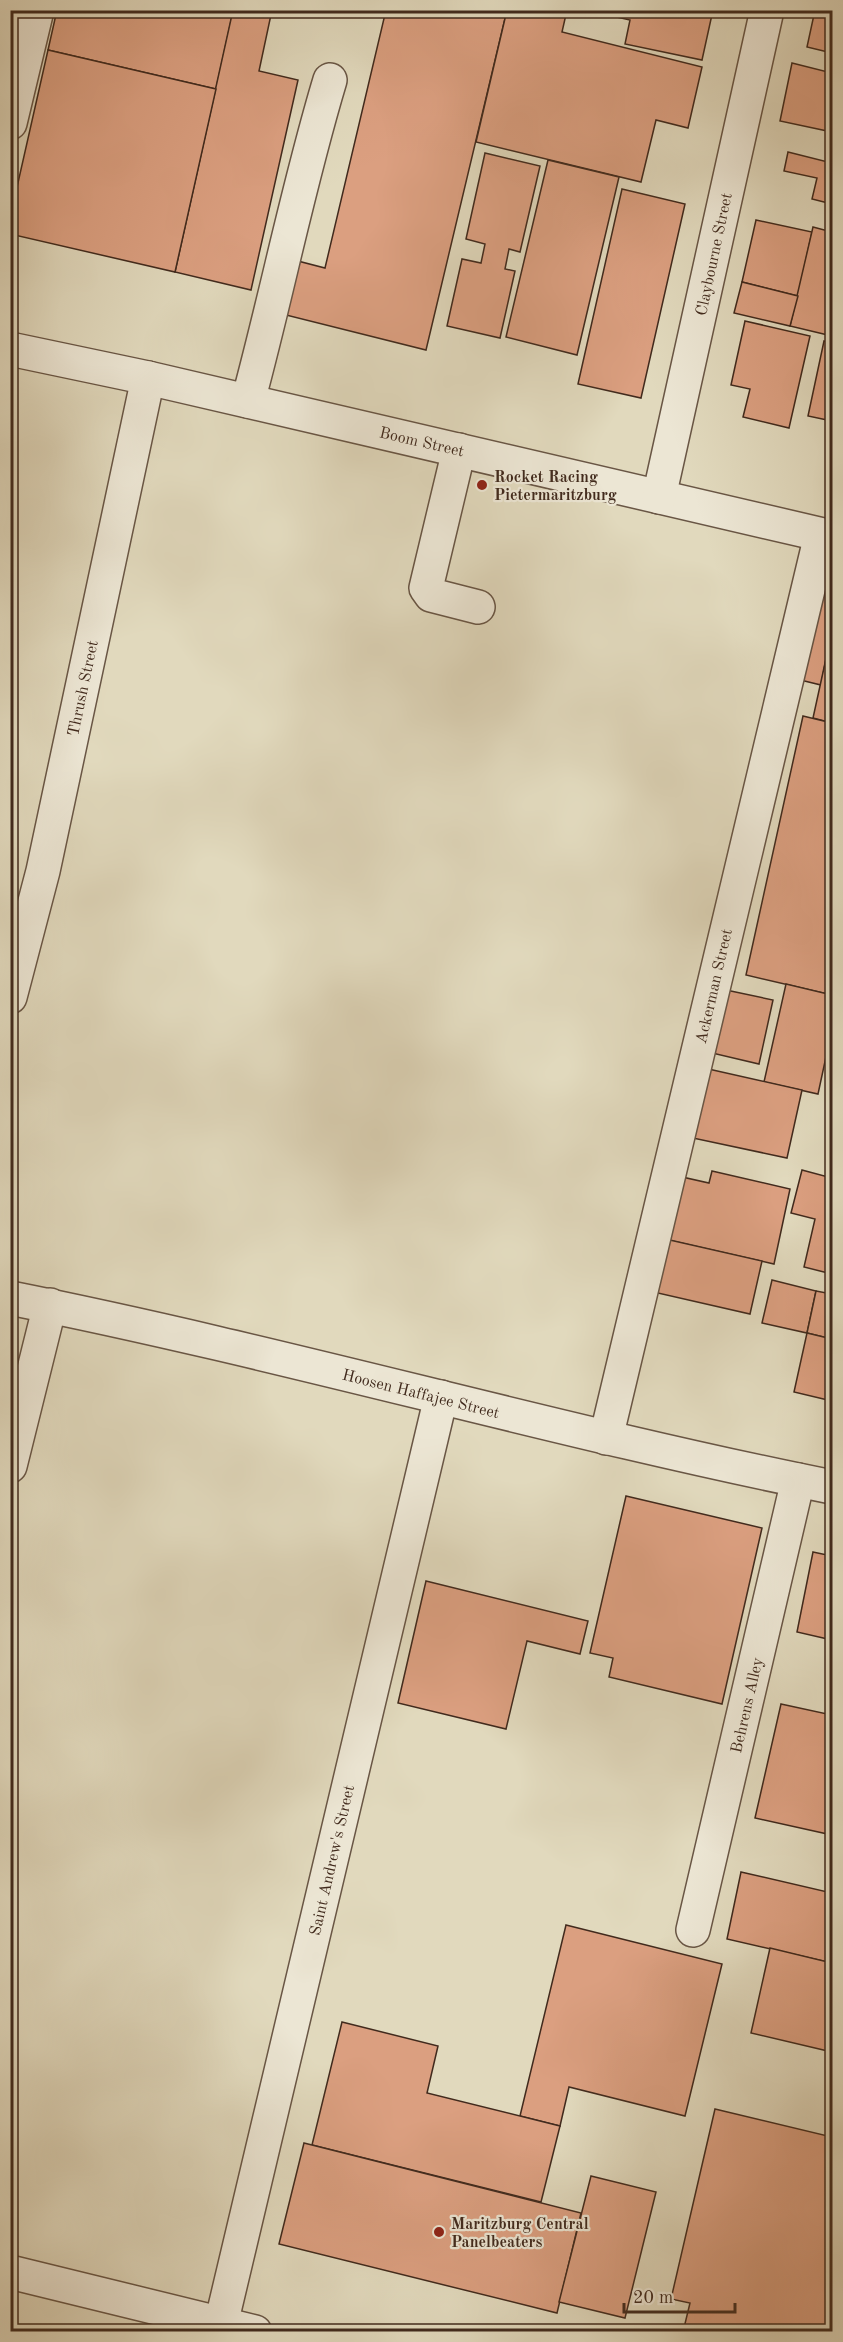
<svg xmlns="http://www.w3.org/2000/svg" width="843" height="2342" font-family="'Old Standard TT',serif">
  <rect width="100%" height="100%" fill="#e1d9bd"/>
  <filter id="stains"><feTurbulence type="fractalNoise" baseFrequency=".00333" numOctaves="4"/><feColorMatrix values="0 0 0 0 .2 0 0 0 0 .09 0 0 0 0 .02 0 0 0 .5 -.17"/></filter>
  <radialGradient id="worn" r=".72"><stop offset=".6" stop-color="#630" stop-opacity="0"/><stop offset="1" stop-color="#630" stop-opacity=".3"/></radialGradient>
  <g fill="#db9f80" stroke="#412a1d" stroke-width="1.5">
    <path d="M57,10L233,12L216,89L48,50Z"/>
    <path d="M233,10H272L259,71L298,80L251,290L175,272Z"/>
    <path d="M386,10H507L426,350L278,313L290,259L325,268Z"/>
    <path d="M507,10H567L562,32L702,67L688,128L656,120L641,182L476,142Z"/>
    <path d="M586,10H713L702,60L625,44L630,20Z"/>
    <path d="M815,10H832V53L807,47Z"/>
    <path d="M48,50L216,89L175,272L10,234V218Z"/>
    <path d="M792,63L832,73V132L780,121Z"/>
    <path d="M788,152L832,163V204L812,199L817,178L784,171Z"/>
    <path d="M485,153L540,166L520,252L509,249L505,269L515,271L500,338L447,326L462,259L481,263L485,244L466,239Z"/>
    <path d="M548,160L619,177L577,355L506,337Z"/>
    <path d="M622,189L685,204L641,398L578,384Z"/>
    <path d="M756,220L812,232L798,296L742,282Z"/>
    <path d="M813,227L832,232V336L790,326Z"/>
    <path d="M742,282L798,296L790,326L734,313Z"/>
    <path d="M745,321L810,336L789,428L743,417L750,389L731,385Z"/>
    <path d="M824,341L832,343V421L808,416Z"/>
    <path d="M813,581L832,585V655L827,654L821,685L792,678Z"/>
    <path d="M827,654L832,655V723L813,718Z"/>
    <path d="M803,716L832,723V995L746,975Z"/>
    <path d="M786,984L832,995V1029L818,1094L764,1082Z"/>
    <path d="M726,990L773,1000L759,1064L712,1053Z"/>
    <path d="M704,1068L802,1090L787,1158L688,1137Z"/>
    <path d="M802,1170L832,1178V1274L804,1267L815,1219L791,1213Z"/>
    <path d="M712,1171L790,1189L774,1264L668,1240L682,1177L709,1183Z"/>
    <path d="M661,1238L762,1261L750,1314L649,1291Z"/>
    <path d="M772,1280L816,1291L807,1333L762,1323Z"/>
    <path d="M816,1291L832,1294V1339L807,1333Z"/>
    <path d="M807,1333L832,1339V1401L794,1392Z"/>
    <path d="M626,1496L762,1528L722,1704L609,1677L613,1658L590,1653Z"/>
    <path d="M813,1552L832,1556V1640L797,1632Z"/>
    <path d="M426,1581L588,1621L580,1654L527,1641L506,1729L398,1703Z"/>
    <path d="M781,1704L832,1715V1835L755,1818Z"/>
    <path d="M741,1872L832,1893V1963L727,1939Z"/>
    <path d="M566,1925L722,1964L685,2116L569,2087L560,2126L520,2116Z"/>
    <path d="M770,1948L832,1963V2052L751,2033Z"/>
    <path d="M342,2022L438,2046L427,2093L560,2126L541,2202L312,2145Z"/>
    <path d="M715,2109L832,2137V2332H683L690,2303L671,2299Z"/>
    <path d="M304,2143L581,2213L557,2313L279,2244Z"/>
    <path d="M591,2176L656,2192L625,2318L559,2302Z"/>
  </g>
  <g fill="none" stroke-linecap="round" stroke-linejoin="round">
    <defs>
      <g id="minor">
        <path d="M10,123L37,10"/>
        <path d="M10,349L148,378L832,537"/>
        <path d="M248,401C277,294 298,186 330,80"/>
        <path d="M459,450L426,588L431,595L478,607"/>
        <path d="M659,497L767,10"/>
        <path d="M10,997L43,871L148,378"/>
        <path d="M10,1298C286,1353 557,1432 832,1487"/>
        <path d="M606,1438L821,535"/>
        <path d="M10,1466L50,1305"/>
        <path d="M693,1930L798,1480"/>
        <path d="M10,2272L255,2332"/>
        <path d="M221,2324L441,1397"/>
      </g>
    </defs>
    <use href="#minor" stroke="#695645" stroke-width="36"/>
    <use href="#minor" stroke="#ece6d4" stroke-width="33"/>
  </g>
  <g fill="#8f2418" stroke="#ece6d4" stroke-width="2">
    <circle cx="482" cy="485" r="6"/>
    <circle cx="439" cy="2232" r="6"/>
  </g>
  <g text-anchor="middle" stroke-width="4.5" stroke-linejoin="round" paint-order="stroke">
    <g font-size="16" fill="#412a1d" stroke="#ece6d4">
      <text transform="translate(713 254) rotate(-78)" y="6">Claybourne Street</text>
      <text transform="translate(422 441) rotate(13)" y="6">Boom Street</text>
      <text transform="translate(82 688) rotate(-78)" y="6">Thrush Street</text>
      <text transform="translate(713 986) rotate(-77)" y="6">Ackerman Street</text>
      <text transform="translate(421 1393) rotate(14)" y="6">Hoosen Haffajee Street</text>
      <text transform="translate(746 1705) rotate(-77)" y="6">Behrens Alley</text>
      <text transform="translate(331 1860) rotate(-77)" y="6">Saint Andrew's Street</text>
    </g>
    <g font-size="16" font-weight="bold" fill="#412a1d" stroke="#ece6d4" text-anchor="start">
      <text x="494" y="482">Rocket Racing<tspan x="494" dy="18">Pietermaritzburg</tspan></text>
      <text x="451" y="2229">Maritzburg Central<tspan x="451" dy="18">Panelbeaters</tspan></text>
    </g>
  </g>
  <rect width="843" height="2342" fill="none" stroke="#e1d9bd" stroke-width="36"/>
  <rect x="12" y="12" width="819" height="2318" fill="none" stroke="#412a1d" stroke-width="3"/>
  <rect x="18" y="18" width="807" height="2306" fill="none" stroke="#412a1d" stroke-width="1.5"/>
  <path d="M624 2303v9h111v-9" fill="none" stroke="#412a1d" stroke-width="3"/>
  <text x="633" y="2303" font-size="18" fill="#412a1d" stroke="#ece6d4" stroke-width="4.5" paint-order="stroke">20 m</text>
  <rect width="100%" height="100%" filter="url(#stains)"/>
  <rect width="100%" height="100%" fill="url(#worn)"/>
</svg>
